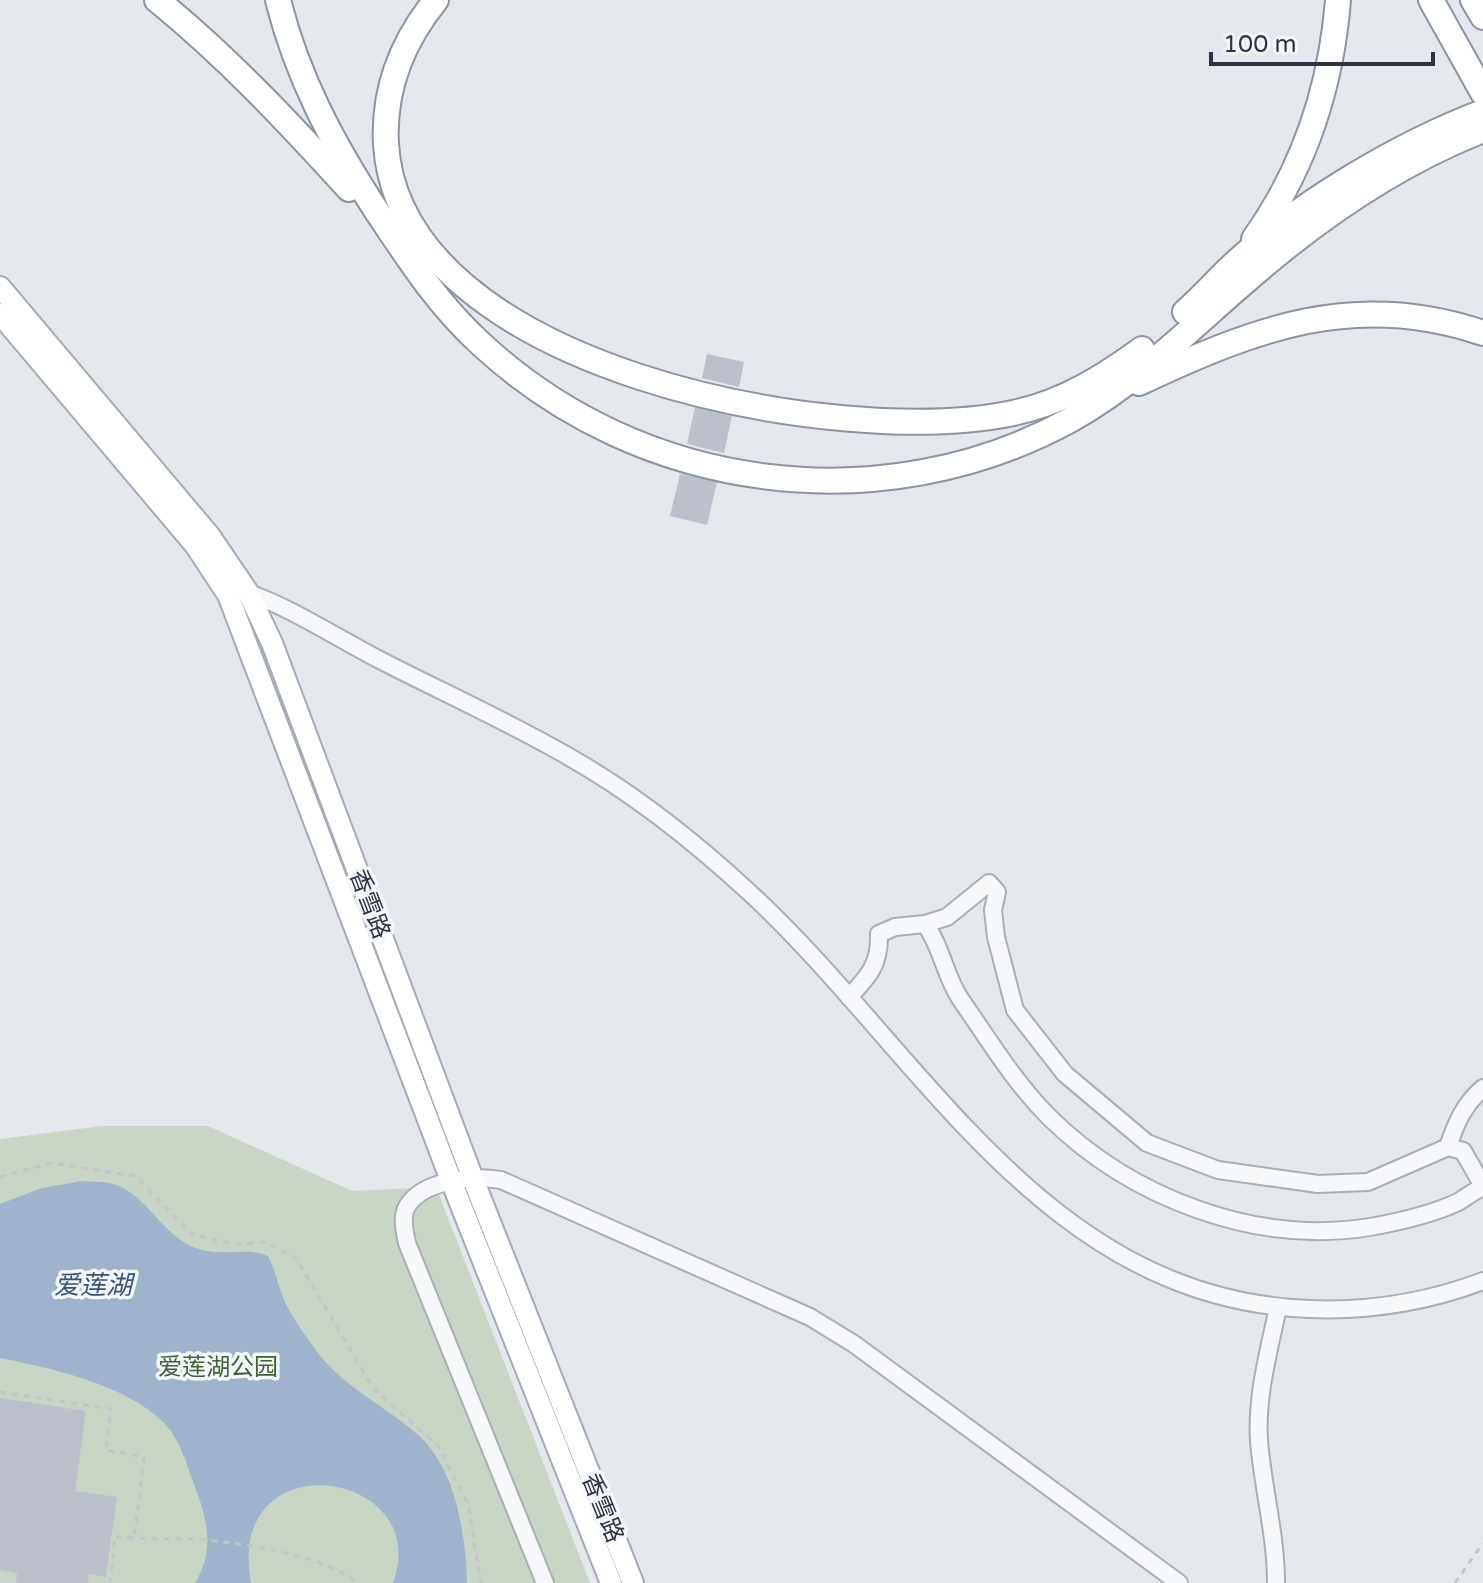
<svg xmlns="http://www.w3.org/2000/svg" width="1483" height="1583" font-family="'Varela Round','Noto Sans SC',sans-serif">
  <rect width="100%" height="100%" fill="#e4e7ec"/>
  <path fill="#c9d6c5" d="M102,1126H208L352,1191L436,1187L590,1583H0V1139Z"/>
  <path fill="#9fb4cc" d="M82,1181C94,1182 108,1181 119,1186C149,1199 164,1237 196,1248C223,1258 247,1246 268,1256C276,1271 278,1287 285,1302C293,1319 307,1338 318,1353C346,1389 386,1406 418,1435C456,1468 466,1536 467,1583H393C435,1469 224,1437 251,1583H195C213,1553 209,1526 198,1495C188,1471 183,1442 164,1423C127,1385 51,1368 0,1358V1204L42,1188Z"/>
  <g fill="#bbc0ca">
    <path d="M707,354L744,362L739,387L702,378Z"/>
    <path d="M695,407L732,416L724,453L687,444Z"/>
    <path d="M680,474L717,482L707,525L670,516Z"/>
    <path d="M0,1398L86,1411L75,1491L117,1497L106,1577L89,1574L88,1583H16L17,1573L0,1570Z"/>
  </g>
  <g fill="none" stroke-linecap="round" stroke-linejoin="round">
    <defs>
      <g id="minor">
        <path d="M245,592C285,604 339,639 378,659C442,692 509,722 571,758C636,795 695,842 750,893C919,1049 1038,1288 1292,1308C1357,1313 1422,1304 1483,1281"/>
        <path d="M925,924L947,917L989,883L997,892L993,910L996,937L1015,1010L1065,1074L1147,1143L1218,1170L1318,1184L1368,1182L1448,1147L1463,1151L1483,1186"/>
        <path d="M849,997C869,976 880,964 879,934L895,927L925,924C942,947 945,977 961,1000C989,1040 1014,1082 1049,1117C1130,1197 1255,1246 1370,1227C1398,1222 1433,1214 1458,1202C1467,1197 1476,1189 1483,1188"/>
        <path d="M1448,1147C1456,1123 1464,1104 1483,1088"/>
        <path d="M545,1583L407,1243C404,1229 400,1212 411,1201C430,1179 476,1176 501,1180L810,1317L854,1344L1179,1583"/>
        <path d="M1276,1583C1276,1535 1263,1489 1259,1441C1256,1396 1269,1351 1278,1307"/>
      </g>
      <g id="major">
        <path d="M0,287L210,536L248,592L272,643L473,1179L633,1583"/>
        <path d="M0,314L195,545L228,595L452,1183L611,1583"/>
      </g>
      <g id="highway">
        <path d="M157,0C227,57 288,122 349,189"/>
        <path d="M278,0C297,77 333,144 376,210C408,258 438,305 481,344C640,492 881,524 1072,419C1136,383 1192,327 1248,279C1318,218 1396,164 1483,130"/>
        <path d="M436,0C402,42 383,89 386,144C399,369 839,450 1013,413C1062,403 1102,378 1142,349"/>
        <path d="M1431,0L1483,93"/>
        <path d="M1473,0L1483,17"/>
        <path d="M1254,239C1305,167 1331,88 1338,0"/>
        <path d="M1185,312C1202,297 1217,280 1233,265C1299,203 1399,144 1483,112"/>
        <path d="M1139,383C1254,329 1355,289 1483,333"/>
      </g>
    </defs>
    <use href="#minor" stroke="#a9aeb7" stroke-width="20"/>
    <use href="#major" stroke="#a3abb8" stroke-width="24"/>
    <use href="#highway" stroke="#8b94a3" stroke-width="28"/>
    <g stroke="#c2c5cb" stroke-width="3" stroke-dasharray="6 6" stroke-linecap="butt">
      <path d="M0,1177L51,1163L135,1176L193,1235L234,1244L266,1242L296,1258L373,1388L438,1446L468,1504L481,1583"/>
      <path d="M0,1392L111,1409L106,1450L144,1457L134,1539"/>
      <path d="M110,1583L115,1536C146,1541 177,1537 208,1540C248,1545 327,1555 356,1583"/>
      <path d="M1455,1583L1483,1543"/>
    </g>
    <use href="#minor" stroke="#f7f8fa" stroke-width="16"/>
    <use href="#major" stroke="#fff" stroke-width="20"/>
    <use href="#highway" stroke="#fff" stroke-width="24"/>
  </g>
  <g text-anchor="middle" stroke-width="7" stroke-linejoin="round" paint-order="stroke">
    <g font-size="24" fill="#2b3445" stroke="#f4f6f9">
      <text transform="translate(370 904) rotate(69)" y="8">香雪路</text>
      <text transform="translate(603 1508) rotate(68)" y="8">香雪路</text>
    </g>
    <g font-size="24" fill="#3f6138" stroke="#f4f6f9">
      <text x="218" y="1375">爱莲湖公园</text>
    </g>
    <g font-size="26" font-style="italic" fill="#34527a" stroke="#f4f6f9">
      <text x="93" y="1294">爱莲湖</text>
    </g>
  </g>
  <path d="M1211 52v12h222v-12" fill="none" stroke="#2b3445" stroke-width="4"/>
  <text x="1223" y="52" font-size="24" fill="#2b3445" stroke="#f4f6f9" stroke-width="6" paint-order="stroke">100 m</text>
</svg>
